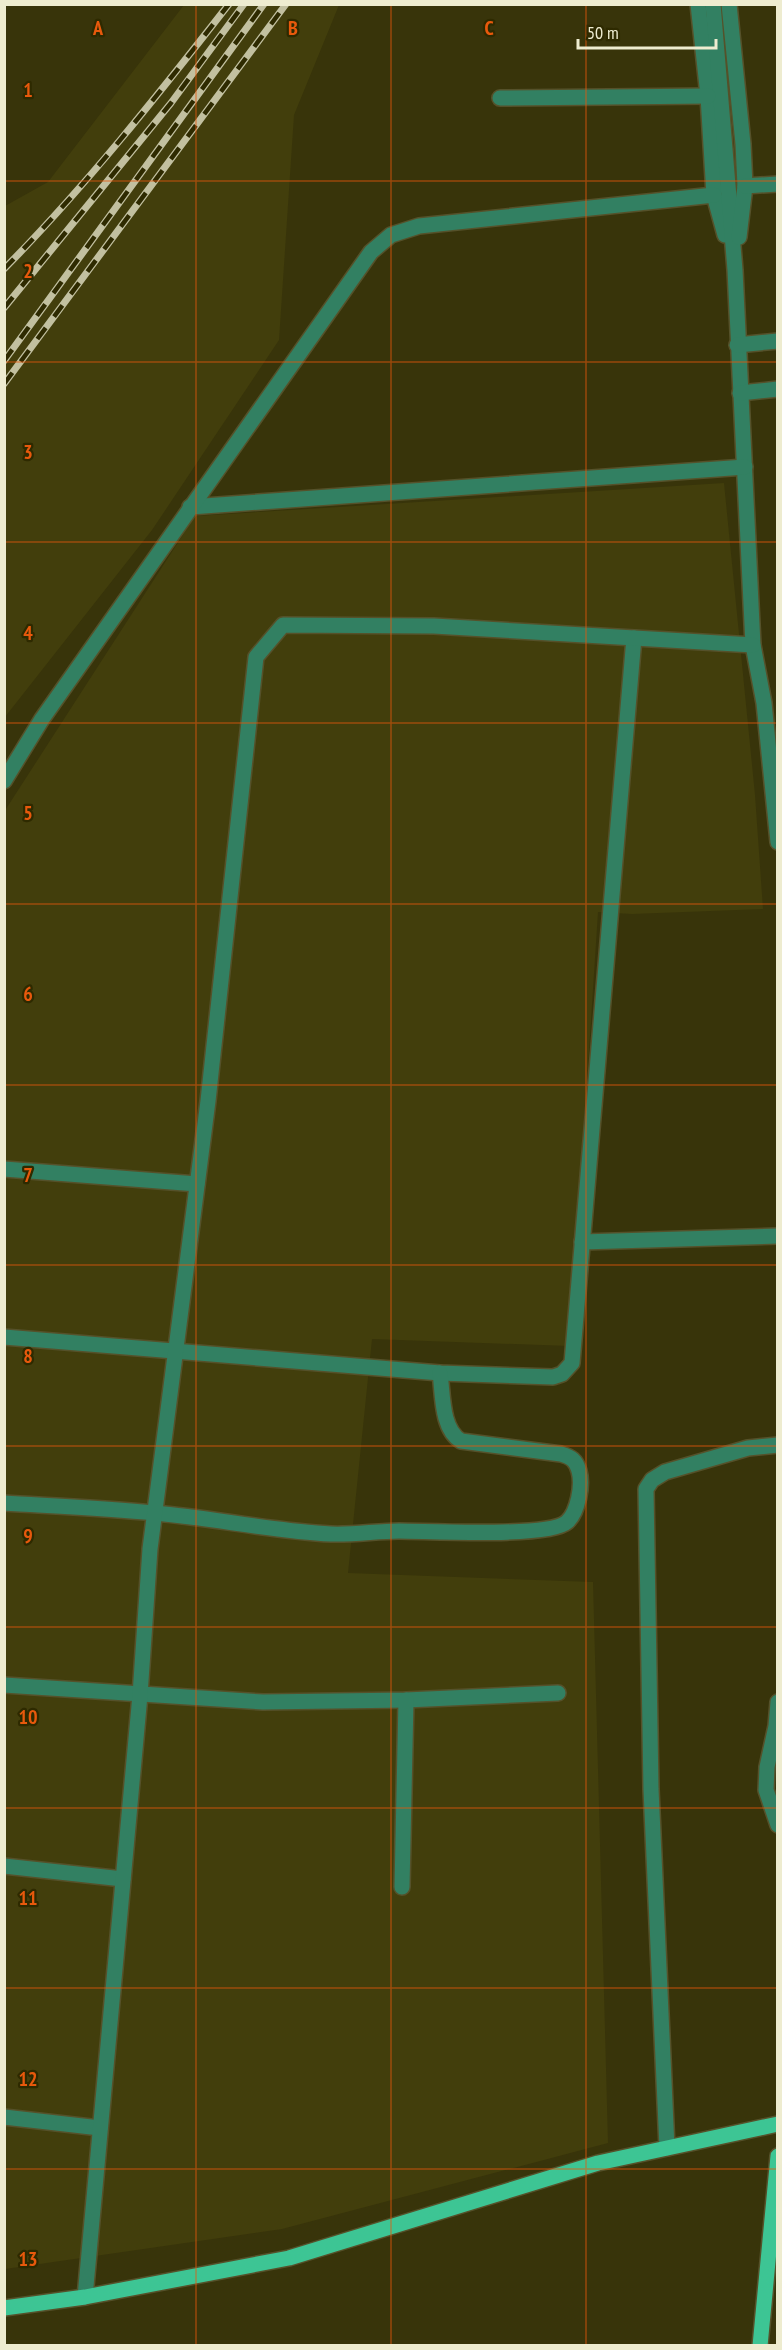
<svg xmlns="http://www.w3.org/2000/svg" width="782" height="2350" font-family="'PT Sans Narrow',sans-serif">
  <rect width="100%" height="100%" fill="#38340a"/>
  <g fill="#423e0c">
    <path d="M184,5H339L294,115L279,340L152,530L5,717V206L48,182Z"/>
    <path d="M724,483L755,795L763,909L632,914L598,912L570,1346L372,1339L348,1573L593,1582L608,2143L282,2229L5,2269L4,812L195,516Z"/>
  </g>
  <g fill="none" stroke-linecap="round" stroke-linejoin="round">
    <defs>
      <g id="minor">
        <path d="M698,4L708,96L714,195L725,235"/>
        <path d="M713,4L735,270L753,645L764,703L778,842"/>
        <path d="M729,4L743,144L745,186L739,237"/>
        <path d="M500,98L708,96"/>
        <path d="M745,186L778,184"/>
        <path d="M737,345L778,341"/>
        <path d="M740,393L778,389"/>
        <path d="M190,507L745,467"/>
        <path d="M4,781L42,719L371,252L391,235L419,226L714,195"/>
        <path d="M4,1169L197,1184"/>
        <path d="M582,1242L778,1236"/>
        <path d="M4,1337L440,1373L553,1377L562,1374L572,1363L634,638"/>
        <path d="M4,1503C54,1506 105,1508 155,1513C213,1518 272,1531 331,1534C354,1535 377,1531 399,1531C429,1531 549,1538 567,1522C578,1512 583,1485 579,1471C576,1460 571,1457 561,1454L461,1441C441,1429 443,1394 440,1373"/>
        <path d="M4,1685L263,1702L406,1700L558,1693"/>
        <path d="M778,1702L776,1726L767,1767L766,1790L778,1825"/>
        <path d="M4,1866L123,1879"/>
        <path d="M402,1887L406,1700"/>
        <path d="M4,2117L100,2128"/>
        <path d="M667,2148L651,1789L646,1489L652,1480L665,1472L748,1448L778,1445"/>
        <path d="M85,2297L140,1695L150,1549L208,1101L256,657L283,625L434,626L753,645"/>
      </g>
      <g id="major">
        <path d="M4,2308L85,2297L289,2258L598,2163L778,2124"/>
        <path d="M760,2346L778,2156"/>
      </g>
    </defs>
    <use href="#minor" stroke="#55512a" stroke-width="18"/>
    <use href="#major" stroke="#55512a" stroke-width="18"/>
    <use href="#minor" stroke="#328062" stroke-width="15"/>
    <use href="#major" stroke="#3dc594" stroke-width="15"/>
    <defs>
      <g id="rail">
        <path d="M4,269C85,187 158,95 229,4"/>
        <path d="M4,308L171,103L244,4"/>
        <path d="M4,361L264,4"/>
        <path d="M4,384L286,4"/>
      </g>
    </defs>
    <use href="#rail" stroke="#c2c0a0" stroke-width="7"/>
    <use href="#rail" stroke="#2e2a00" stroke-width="4.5" stroke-dasharray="14" stroke-linecap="butt"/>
  </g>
  <path fill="none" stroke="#e8590c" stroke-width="1.5" stroke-opacity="0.55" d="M196,4V2346M391,4V2346M586,4V2346M4,181H778M4,362H778M4,542H778M4,723H778M4,904H778M4,1085H778M4,1265H778M4,1446H778M4,1627H778M4,1808H778M4,1988H778M4,2169H778"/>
  <g font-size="20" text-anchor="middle" font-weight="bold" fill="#e8590c" stroke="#2e2a00" stroke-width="4.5" stroke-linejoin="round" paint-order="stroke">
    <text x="98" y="35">A</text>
    <text x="293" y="35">B</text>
    <text x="489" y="35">C</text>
    <text x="28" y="97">1</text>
    <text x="28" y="278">2</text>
    <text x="28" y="459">3</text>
    <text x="28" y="640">4</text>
    <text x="28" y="820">5</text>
    <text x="28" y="1001">6</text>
    <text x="28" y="1182">7</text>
    <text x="28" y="1363">8</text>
    <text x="28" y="1543">9</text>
    <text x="28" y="1724">10</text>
    <text x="28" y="1905">11</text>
    <text x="28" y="2086">12</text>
    <text x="28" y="2266">13</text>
  </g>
  <rect width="782" height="2350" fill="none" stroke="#eeecd0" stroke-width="12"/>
  <path d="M578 39v9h138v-9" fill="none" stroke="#eeecd0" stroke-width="3"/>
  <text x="587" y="39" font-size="18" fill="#eeecd0" stroke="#2e2a00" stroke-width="4.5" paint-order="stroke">50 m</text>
</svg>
